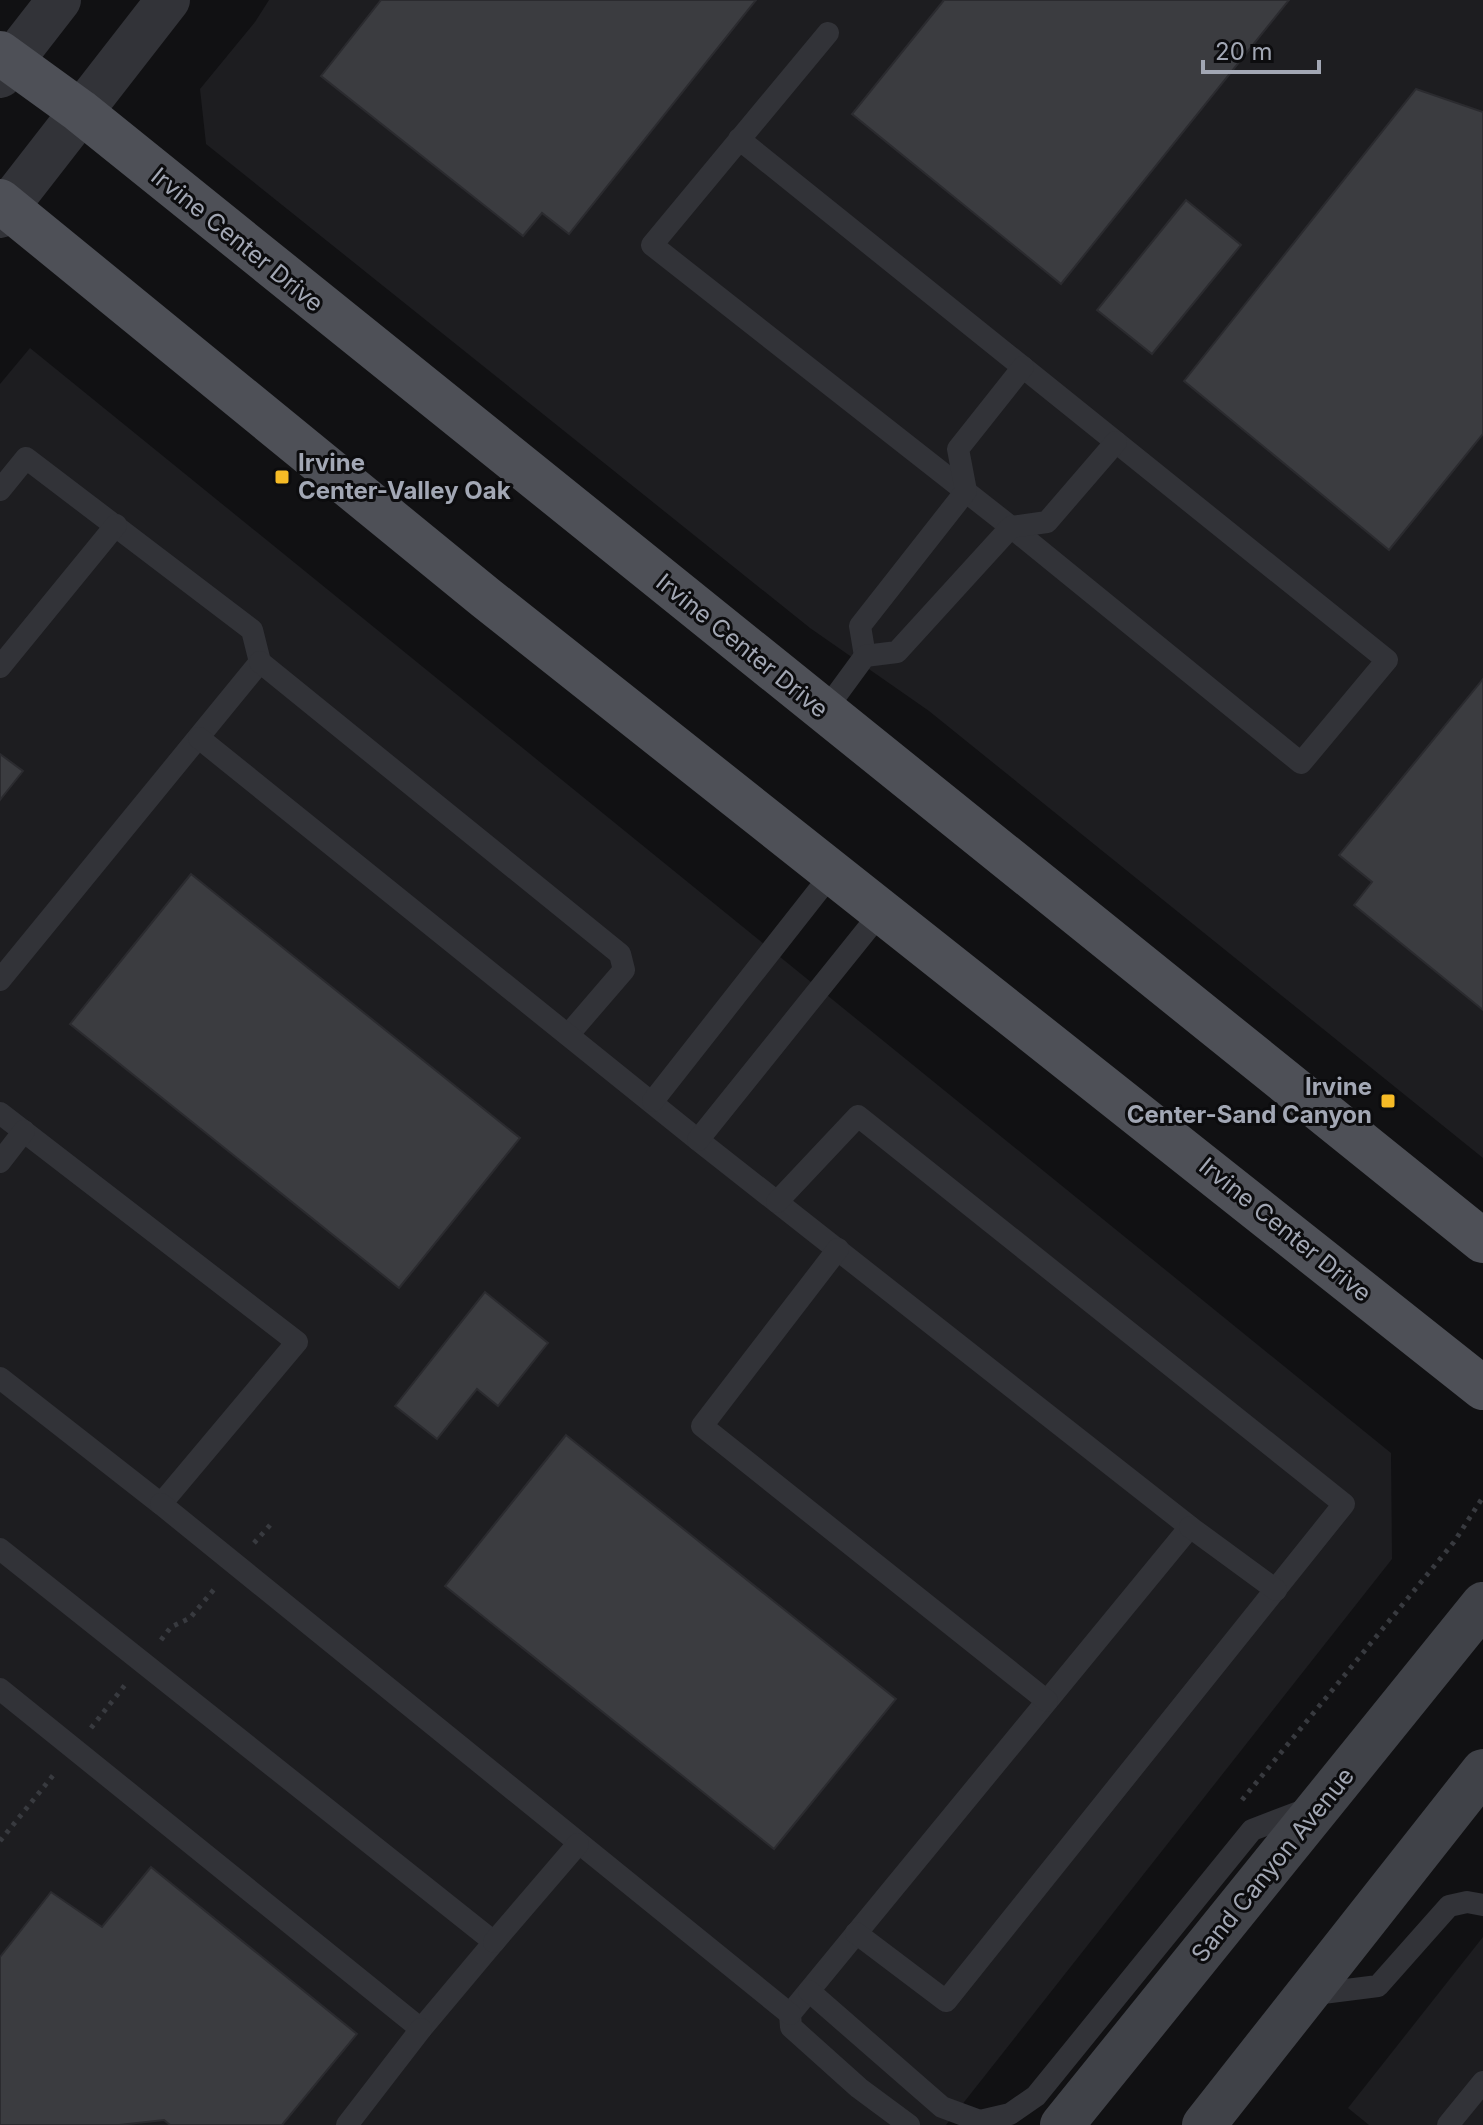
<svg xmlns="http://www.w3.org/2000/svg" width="1483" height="2125" font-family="Inter,sans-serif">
  <rect width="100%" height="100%" fill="#111113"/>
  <g fill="#1d1d20">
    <path d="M269,0H1483V1158L929,711L810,628L206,144L200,89L255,22Z"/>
    <path d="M30,348L1391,1453L1392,1559L946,2125H0V384Z"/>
    <path d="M1483,1937V2125H1369L1348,2108Z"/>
  </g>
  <g fill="#3b3c40" stroke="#2b2b2f" stroke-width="2">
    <path d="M381,0H756L569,234L542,213L523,236L321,76Z"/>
    <path d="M944,0H1289L1061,284L852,114Z"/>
    <path d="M1416,89L1483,112V434L1389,550L1184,381Z"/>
    <path d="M1186,200L1241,245L1152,354L1097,310Z"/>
    <path d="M1483,679V1010L1354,905L1372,882L1339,855Z"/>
    <path d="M0,754L23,771L0,800Z"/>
    <path d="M191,874L520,1138L399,1288L70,1024Z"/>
    <path d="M485,1292L548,1343L498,1406L477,1389L437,1439L395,1406Z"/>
    <path d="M566,1435L896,1699L774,1849L445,1586Z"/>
    <path d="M151,1867L357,2034L282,2125H170L164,2120L119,2125H0V1957L51,1892L102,1927Z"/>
  </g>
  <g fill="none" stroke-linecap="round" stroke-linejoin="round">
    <g stroke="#383a3f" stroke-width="5" stroke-dasharray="4 6" stroke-linecap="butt">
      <path d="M254,1543L272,1523"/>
      <path d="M161,1640L171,1627L190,1618L216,1587"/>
      <path d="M91,1728L125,1685"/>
      <path d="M1242,1800L1454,1542L1483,1497"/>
      <path d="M0,1841L55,1773"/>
    </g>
    <g stroke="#323338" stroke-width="22">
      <path d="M739,139L1387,660L1301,763L1011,527L652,245L828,33"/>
      <path d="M0,490L26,458L252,630L260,662L0,980"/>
      <path d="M865,656L860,626L966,491L958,449L1023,367"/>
      <path d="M260,662L620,954L624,970L568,1035"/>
      <path d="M0,667L116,525"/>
      <path d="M824,712L865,656L897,652L1011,527L1047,522L1116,442"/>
      <path d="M199,738L698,1140L1190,1527L790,2014L791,2027L859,2088L909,2125"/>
      <path d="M653,1101L833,872"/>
      <path d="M0,1113L297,1342L161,1504L0,1378"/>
      <path d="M698,1140L882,911"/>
      <path d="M0,1162L24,1131"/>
      <path d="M777,1202L858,1116L1344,1504L946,2001L856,1933"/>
      <path d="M838,1249L702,1426L1047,1701"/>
      <path d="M161,1504L790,2014"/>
      <path d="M1190,1527L1276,1590"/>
      <path d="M0,1549L494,1942L421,2029L0,1689"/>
      <path d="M494,1942L578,1844"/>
      <path d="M809,1991L942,2107L980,2121L1010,2114L1036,2096L1252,1830L1307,1809"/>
      <path d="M1307,1995L1378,1986L1449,1906L1467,1902L1483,1905"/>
      <path d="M347,2125L421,2029"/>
      <path d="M1448,2125L1483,2082"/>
    </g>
    <g stroke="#323338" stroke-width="44">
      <path d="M0,76L59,0"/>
      <path d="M0,216L168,0"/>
    </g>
    <g stroke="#404248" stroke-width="44">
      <path d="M1062,2125L1483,1604"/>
      <path d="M1204,2125L1483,1771"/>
    </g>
    <g stroke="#4e5057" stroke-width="44">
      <path d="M0,53L80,111L1483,1241"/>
      <path d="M0,201L486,598L1483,1388"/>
    </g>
  </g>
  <g fill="#f6bb26" stroke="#0c0c0e" stroke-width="3">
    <rect x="274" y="469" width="16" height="16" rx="4"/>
    <rect x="1380" y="1093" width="16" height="16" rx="4"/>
  </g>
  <g text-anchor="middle" stroke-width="6" stroke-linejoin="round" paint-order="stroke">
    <g font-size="24" fill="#a2a7b4" stroke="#0c0c0e">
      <text transform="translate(237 240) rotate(39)" y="8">Irvine Center Drive</text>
      <text transform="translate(742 646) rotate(39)" y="8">Irvine Center Drive</text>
      <text transform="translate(1285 1230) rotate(39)" y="8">Irvine Center Drive</text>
      <text transform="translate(1273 1865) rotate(-51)" y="8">Sand Canyon Avenue</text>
    </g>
    <g font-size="24" font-weight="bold" fill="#a2a7b4" stroke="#0c0c0e" text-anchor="start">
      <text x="298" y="471">Irvine<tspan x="298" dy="28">Center-Valley Oak</tspan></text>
      <text x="1372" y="1095" text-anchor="end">Irvine<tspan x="1372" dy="28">Center-Sand Canyon</tspan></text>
    </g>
  </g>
  <path d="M1203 60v12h116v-12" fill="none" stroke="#a2a7b4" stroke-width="4"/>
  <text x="1215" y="60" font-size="24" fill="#a2a7b4" stroke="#0c0c0e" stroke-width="6" paint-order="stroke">20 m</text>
</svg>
